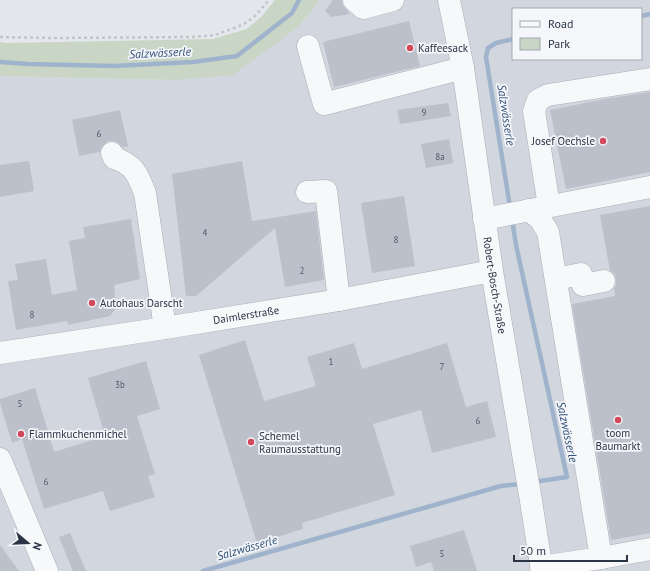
<svg xmlns="http://www.w3.org/2000/svg" width="650" height="571" font-family="'PT Sans',sans-serif">
  <rect width="100%" height="100%" fill="#e4e7ec"/>
  <path fill="#d2d6de" fill-rule="evenodd" d="M320,0H650V571H0V76L173,80L299,26ZM513,9H641V59H513Z"/>
  <path fill="#c9d6c5" d="M275,0H320L299,26L233,75L173,80L0,76V42L7,43L213,39L247,29L261,17Z"/>
  <g fill="none" stroke-linecap="round" stroke-linejoin="round">
    <g stroke="#9fb4cc" stroke-width="4.5">
      <path d="M641,16L650,14"/>
      <path d="M0,62L28,64L114,66L193,62L237,56L269,31L292,13L299,0"/>
      <path d="M510,207L486,57L488,48L496,43L513,39"/>
      <path d="M512,219L516,245L567,477L533,482"/>
      <path d="M203,571L501,486L521,484"/>
    </g>
  </g>
  <g fill="#bbc0ca">
    <path d="M333,0H342V4L350,14L331,17L325,11Z"/>
    <path d="M409,21L420,66L334,87L323,42Z"/>
    <path d="M650,92V172L566,189L550,110L605,99Z"/>
    <path d="M448,103L451,116L400,124L397,110Z"/>
    <path d="M120,110L128,146L123,147L119,143L114,141H108L102,146L100,152L79,156L72,120Z"/>
    <path d="M449,139L453,163L426,168L421,144Z"/>
    <path d="M29,161L34,191L0,197V165Z"/>
    <path d="M242,161L252,221L316,211L324,280L285,287L275,228L196,296H186L172,174Z"/>
    <path d="M404,196L415,266L372,273L361,203Z"/>
    <path d="M650,206V533L611,540L572,304L615,296L614,288L616,285V279L614,273L610,271L600,215Z"/>
    <path d="M131,219L140,279L114,285L116,308L110,316L68,325L67,321L16,330L8,281L18,280L15,264L46,259L52,295L77,290L69,241L85,238L83,227Z"/>
    <path d="M245,340L264,401L316,386L307,357L354,343L362,369L447,343L466,407L487,401L496,437L432,453L421,410L373,424L395,495L302,523L303,529L257,543L199,355Z"/>
    <path d="M146,361L160,409L137,416L155,474L148,476L155,497L110,511L103,491L44,509L22,439L12,443L0,403V399L35,388L54,452L105,436L88,378Z"/>
    <path d="M464,530L477,571H434L431,562L416,567L410,546Z"/>
    <path d="M70,533L86,571H73L59,537Z"/>
    <path d="M0,545L19,571H0Z"/>
  </g>
  <g fill="none" stroke-linecap="round" stroke-linejoin="round">
    <defs>
      <g id="minor">
        <path d="M354,0L363,8L393,0"/>
        <path id="s1" d="M449,0L463,68L492,271L531,501L542,571"/>
        <path d="M308,46L324,104L463,68"/>
        <path d="M112,153L114,158C134,164 138,175 145,193L165,328"/>
        <path d="M307,192L326,191L339,300"/>
        <path d="M549,206L534,111L538,100L548,95L650,79"/>
        <path d="M529,210L540,219L548,232L601,558"/>
        <path d="M484,219L650,187"/>
        <path d="M556,279L581,274L583,285L604,281"/>
        <path id="s2" d="M0,353L165,328L339,300L492,271"/>
        <path d="M0,459L47,571"/>
        <path d="M541,567L601,558L650,549"/>
      </g>
    </defs>
    <use href="#minor" stroke="#a9aeb7" stroke-width="23"/>
    <path stroke="#c2c5cb" stroke-width="2.5" stroke-dasharray="3 3" stroke-linecap="butt" d="M0,37L54,38L191,37L215,35L237,27L244,24L254,17L269,0"/>
    <use href="#minor" stroke="#f7f8fa" stroke-width="22"/>
  </g>
  <g fill="#d1495b" stroke="#f4f6f9" stroke-width="1.5">
    <circle cx="410" cy="48" r="4"/>
    <circle cx="603" cy="141" r="4"/>
    <circle cx="92" cy="303" r="4"/>
    <circle cx="618" cy="420" r="4"/>
    <circle cx="21" cy="434" r="4"/>
    <circle cx="251" cy="442" r="4"/>
  </g>
  <g text-anchor="middle" stroke-width="3.5" stroke-linejoin="round" paint-order="stroke">
    <g font-size="9" fill="#4f5766">
      <text x="424" y="116">9</text>
      <text x="99" y="137">6</text>
      <text x="440" y="160">8a</text>
      <text x="205" y="236">4</text>
      <text x="396" y="243">8</text>
      <text x="302" y="274">2</text>
      <text x="32" y="318">8</text>
      <text x="331" y="365">1</text>
      <text x="442" y="370">7</text>
      <text x="120" y="388">3b</text>
      <text x="20" y="407">5</text>
      <text x="478" y="424">6</text>
      <text x="46" y="485">6</text>
      <text x="442" y="557">5</text>
    </g>
    <g font-size="11" fill="#2b3445" stroke="#f4f6f9" text-anchor="start">
      <text x="418" y="52">Kaffeesack</text>
      <text x="595" y="145" text-anchor="end">Josef Oechsle</text>
      <text x="100" y="307">Autohaus Darscht</text>
      <text x="618" y="437" text-anchor="middle">toom<tspan x="618" dy="13">Baumarkt</tspan></text>
      <text x="29" y="438">Flammkuchenmichel</text>
      <text x="259" y="440">Schemel<tspan x="259" dy="13">Raumausstattung</tspan></text>
    </g>
    <g font-size="11" fill="#2b3445" stroke="#f4f6f9">
      <text dy="4" stroke="none"><textPath href="#s1" startOffset="289">Robert-Bosch-Straße</textPath></text>
      <text dy="4" stroke="none"><textPath href="#s2" startOffset="249">Daimlerstraße</textPath></text>
    </g>
    <g font-size="12" font-style="italic" fill="#34527a" stroke="#f4f6f9">
      <text transform="translate(160 53) rotate(-3)" y="4">Salzwässerle</text>
      <text transform="translate(506 115) rotate(81)" y="4">Salzwässerle</text>
      <text transform="translate(567 432) rotate(78)" y="4">Salzwässerle</text>
      <text transform="translate(247 548) rotate(-16)" y="4">Salzwässerle</text>
    </g>
  </g>
  <rect x="512" y="8" width="130" height="52" fill="#f4f6f9" stroke="#a4a8b1"/>
  <rect x="520" y="21" width="20" height="6" fill="#f7f8fa" stroke="#a4a8b1"/>
  <text x="548" y="28" font-size="12" fill="#2b3445">Road</text>
  <rect x="520" y="38" width="20" height="12" fill="#c9d6c5" stroke="#a4a8b1"/>
  <text x="548" y="48" font-size="12" fill="#2b3445">Park</text>
  <g transform="translate(28 543) rotate(109)" stroke="#f4f6f9" stroke-width="3" paint-order="stroke">
  <path d="M0-3L7 15L0 10L-7 15Z" fill="#2b3445"/>
  <text y="-6" font-size="11" font-weight="bold" text-anchor="middle" fill="#2b3445">N</text>
  </g>
  <path d="M514 555v6h113v-6" fill="none" stroke="#2b3445" stroke-width="2"/>
  <text x="520" y="555" font-size="12" fill="#2b3445" stroke="#f4f6f9" stroke-width="3" paint-order="stroke">50 m</text>
</svg>
